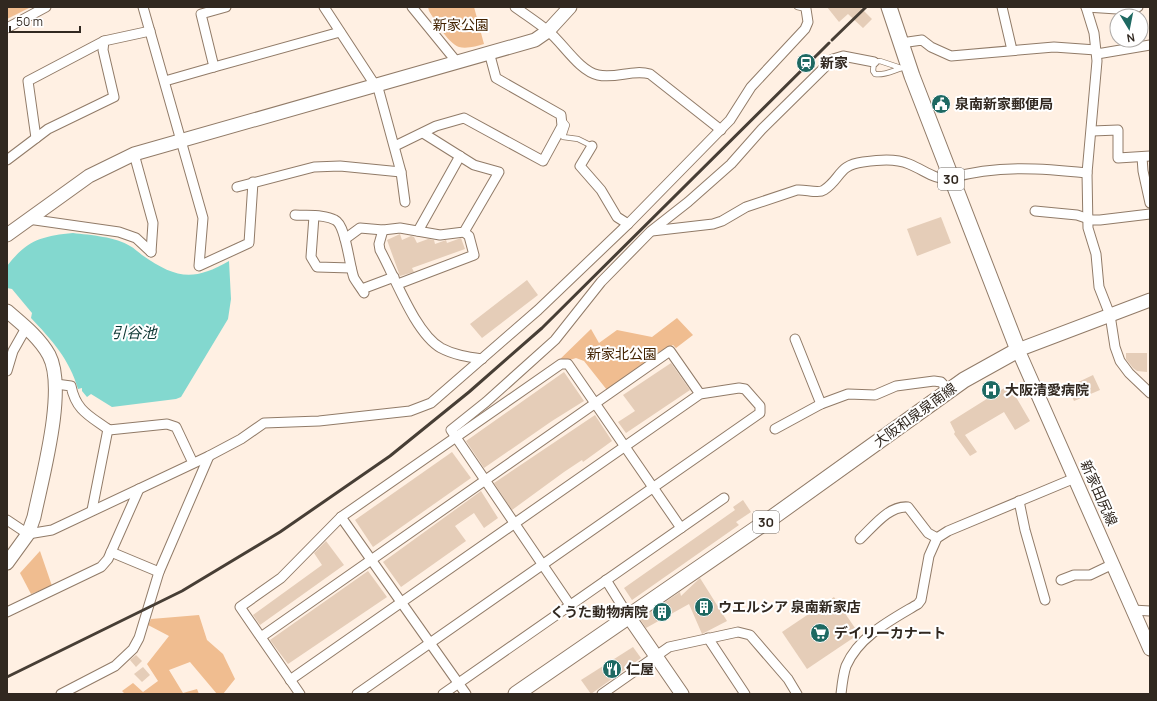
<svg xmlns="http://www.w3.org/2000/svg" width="1157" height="701" font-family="Manrope,'Noto Sans JP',sans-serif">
  <rect width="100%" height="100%" fill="#fff0e3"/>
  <g fill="#f0bd90">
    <path d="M7,7H31L7,19Z"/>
    <path d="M428,7H474L484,44C477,46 467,49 459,47C447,42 436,22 429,11Z"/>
    <path d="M677,318L693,335L676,348L673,345L607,390L584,361L576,358L554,365L591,329L599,343L617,330L652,337Z"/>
    <path d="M40,551L52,586L31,594L20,573Z"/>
    <path d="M199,615L207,640L223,654L235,679L223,694H217L190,662L169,670L183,693L197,689L199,694H125L122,691L133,683L143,692L158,681L147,664L169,636L148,625L151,619Z"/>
  </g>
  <path fill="#83d8cf" d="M73,233C90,235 117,237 130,246C134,248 138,252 142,255C175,278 193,282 229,261L231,299L228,319L181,397L176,399L112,407L91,394L87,397L82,391V388L78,389C70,360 51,339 31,318L32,313L12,289L7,288V266C27,240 42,236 73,233Z"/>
  <g fill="#e5cdb8">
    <path d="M827,7H860L872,19L863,28L848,14L839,22Z"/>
    <path d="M947,98L949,107L935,109L934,101Z"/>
    <path d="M941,217L951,243L917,256L907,229Z"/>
    <path d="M400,234L402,240L411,236L414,237L417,243L428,239L434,240L435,244L446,240L447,243L461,238L465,249L412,268L414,272L400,276L387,240Z"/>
    <path d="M527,280L538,295L482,338L470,324Z"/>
    <path d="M1126,353H1147V372L1137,371L1133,368L1126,359Z"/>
    <path d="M671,363L690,390L626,433L618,422L635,411L623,395Z"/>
    <path d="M564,372L584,401L552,421L484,468L466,441Z"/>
    <path d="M1093,375L1100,390L1074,401L1068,387Z"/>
    <path d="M1009,385L1030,421L1015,430L1004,412L965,435L977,452L970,456L954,434L955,432L950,422Z"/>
    <path d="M595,415L612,441L583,462L582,460L564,472L512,510L494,483Z"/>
    <path d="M452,452L471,478L373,547L355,520Z"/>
    <path d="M481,491L498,518L484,528L474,513L455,526L466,541L401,587L383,562Z"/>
    <path d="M743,500L751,512L736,522L739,525L632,600L624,588L735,510L733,507Z"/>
    <path d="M326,541L344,565L260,625L253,615L322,565L314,553Z"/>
    <path d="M368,571L387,597L288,664L270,640Z"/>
    <path d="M700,578L727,621L702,634L689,604L646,628L640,619L680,592L681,596Z"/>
    <path d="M834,597L859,634L807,669L782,632Z"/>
    <path d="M633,647L641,658L591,694L581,680Z"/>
    <path d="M136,655L142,661L136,667L130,660Z"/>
    <path d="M143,667L150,675L142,682L134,674Z"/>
  </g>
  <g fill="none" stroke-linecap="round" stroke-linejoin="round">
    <defs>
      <g id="lane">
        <path d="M797,7L806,9"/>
        <path d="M901,68L880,61L874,62L873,71L875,74C886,76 895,69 906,67"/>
        <path d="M563,120L567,125L563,137L578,139L592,146"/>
      </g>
      <g id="street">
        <path d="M143,7L203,218L199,266L249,243L253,182"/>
        <path d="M324,7L375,85"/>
        <path d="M412,7L456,61"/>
        <path d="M515,7C526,15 537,22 548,31C563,43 579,71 598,75C616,79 633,69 650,74L721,130"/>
        <path d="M1002,7L1012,50"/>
        <path d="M1086,7L1094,33L1097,61L1087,173L1088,228L1096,254L1099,287L1110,315L1115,347L1120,361L1129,373L1150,393"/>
        <path d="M1086,7L1117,9L1138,7"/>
        <path d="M7,28L46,7"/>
        <path d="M901,43L922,40L931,47L951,56L1054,47L1096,50"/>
        <path d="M1097,54L1150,45"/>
        <path d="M214,67L340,32"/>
        <path d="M165,81L214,67L201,14L226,7"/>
        <path d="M377,84L401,172L405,202"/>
        <path d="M1092,131L1118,130V158L1150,156"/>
        <path d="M36,138L28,81L104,41"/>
        <path d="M395,146L436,126L464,118L543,161L562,126L561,115L496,78L489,52"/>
        <path d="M592,146L580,166L601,190L617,217L628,224"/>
        <path d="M134,154L153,223L151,252"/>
        <path d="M1142,157L1143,171L1150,203"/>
        <path d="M7,160L48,129L114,97L103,50L104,41L150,31"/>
        <path d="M951,178C996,165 1040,168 1087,173"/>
        <path d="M237,187L314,167L340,166L401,172"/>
        <path d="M1035,211L1077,215L1092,220H1100L1150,214"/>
        <path d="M295,215C308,216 324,214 335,220C346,225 349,265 354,278C357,283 361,288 364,293"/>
        <path d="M314,216L311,257L317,267L351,268"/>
        <path d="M28,219L119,232L136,238L151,252"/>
        <path d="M383,230L379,244L380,250C395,277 415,333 441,348C454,355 468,357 482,359"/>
        <path d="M418,231L460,156"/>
        <path d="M652,231L713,224L722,221L746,207L797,190C805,189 818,194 824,190C841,179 838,165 863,162C878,160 895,158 909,164C926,171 933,179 952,180"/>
        <path d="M345,239L360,228L383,230L400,228L440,235L464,232L499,172L474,165L423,133"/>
        <path d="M398,284L474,255L469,236L464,232"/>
        <path d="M362,289L394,277"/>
        <path d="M795,339L821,404"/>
        <path d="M7,371L13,351L26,328"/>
        <path d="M56,384L71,386C76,411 90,416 109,430L167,424L176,427L193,463"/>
        <path d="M775,429L821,404L848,394L875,395L896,386L934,381L941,382L949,391"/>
        <path d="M1019,501L1025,530L1045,600"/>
        <path d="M92,510L108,429"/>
        <path d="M341,517L466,694"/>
        <path d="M7,520L28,534L52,530L209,456L241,439L264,423L319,421L410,411L431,403L538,310L628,224L730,120L751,87L805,29L808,22L806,9"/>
        <path d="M860,539C873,527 889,505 908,507L928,533L937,538"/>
        <path d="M111,552L159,572"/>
        <path d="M606,580L629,617"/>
        <path d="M1061,580L1074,575H1090L1113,564"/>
        <path d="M570,605L451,430L486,402L555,340L601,282L651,231L688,202L731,164L762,129L833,59L843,56L874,62"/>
        <path d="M1133,610L1150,611"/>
        <path d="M7,612L101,567L108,559L139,489"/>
        <path d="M261,637L670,351L700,394"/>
        <path d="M708,638L745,694"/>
        <path d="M290,680L700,394L739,388L745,389L760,406V413L357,694"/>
        <path d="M61,694L115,666L133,649L139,638L159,572L209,456"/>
        <path d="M300,694L240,607L281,578L341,517L561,364H568L681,528"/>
        <path d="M443,694L724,498"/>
        <path d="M602,694L669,647L738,632L750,635L788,679L797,694"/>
        <path d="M841,694C842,685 843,675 846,666C859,636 891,620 918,604L921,600L929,556L937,538L948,531L1075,478"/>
      </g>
      <g id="secondary">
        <path d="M7,235L89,176L134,154L535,40L548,31L570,7"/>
        <path d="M1150,300L1018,350L1150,649"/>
        <path d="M7,311C22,324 39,337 49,355C67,389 42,478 34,517L28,534L7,563"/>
        <path d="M629,617L682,694"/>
      </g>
      <path id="primary" d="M516,694L773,517L964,380L1018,350L912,76L889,7"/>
    </defs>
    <use href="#lane" stroke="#917b68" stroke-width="6"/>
    <use href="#street" stroke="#917b68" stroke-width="11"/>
    <use href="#secondary" stroke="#917b68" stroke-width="15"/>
    <use href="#primary" stroke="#917b68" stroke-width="17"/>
    <use href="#lane" stroke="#fff" stroke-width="4.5"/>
    <use href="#street" stroke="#fff" stroke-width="9"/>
    <use href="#secondary" stroke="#fff" stroke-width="13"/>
    <use href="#primary" stroke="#fff" stroke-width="15"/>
    <g stroke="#473e35" stroke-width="3">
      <path d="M832,40L866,7"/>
      <path d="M7,677L182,591L280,532L390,456L469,392L542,328L829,43"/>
    </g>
  </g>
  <defs>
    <symbol id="station-disc" viewBox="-11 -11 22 22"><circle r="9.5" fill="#1e6962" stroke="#fff"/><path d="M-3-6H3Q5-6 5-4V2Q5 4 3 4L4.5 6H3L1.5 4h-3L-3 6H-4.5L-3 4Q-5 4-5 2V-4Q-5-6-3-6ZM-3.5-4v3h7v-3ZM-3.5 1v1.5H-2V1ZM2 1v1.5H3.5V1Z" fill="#fff"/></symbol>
    <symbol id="civic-disc" viewBox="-11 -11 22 22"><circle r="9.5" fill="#1e6962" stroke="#fff"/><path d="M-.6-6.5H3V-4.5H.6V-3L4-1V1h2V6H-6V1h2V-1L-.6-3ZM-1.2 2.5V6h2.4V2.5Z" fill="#fff"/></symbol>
    <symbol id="hospital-disc" viewBox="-11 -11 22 22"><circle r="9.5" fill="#1e6962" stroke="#fff"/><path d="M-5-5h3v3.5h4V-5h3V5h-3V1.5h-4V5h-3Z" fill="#fff"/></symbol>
    <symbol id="building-disc" viewBox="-11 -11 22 22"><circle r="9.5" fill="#1e6962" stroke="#fff"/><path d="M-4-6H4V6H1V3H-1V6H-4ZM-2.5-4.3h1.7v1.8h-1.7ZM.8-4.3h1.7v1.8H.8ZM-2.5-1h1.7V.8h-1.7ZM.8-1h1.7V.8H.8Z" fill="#fff"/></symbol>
    <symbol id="supermarket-disc" viewBox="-11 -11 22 22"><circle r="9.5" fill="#1e6962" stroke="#fff"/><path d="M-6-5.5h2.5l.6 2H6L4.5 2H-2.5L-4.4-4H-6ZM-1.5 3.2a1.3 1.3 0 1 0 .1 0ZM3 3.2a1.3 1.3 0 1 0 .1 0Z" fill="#fff"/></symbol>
    <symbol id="restaurant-disc" viewBox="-11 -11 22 22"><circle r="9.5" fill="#1e6962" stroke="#fff"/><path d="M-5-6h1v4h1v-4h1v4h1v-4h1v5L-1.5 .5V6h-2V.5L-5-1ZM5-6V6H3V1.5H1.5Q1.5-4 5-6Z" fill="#fff"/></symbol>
  </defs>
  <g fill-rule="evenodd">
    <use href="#station-disc" x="795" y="52" width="22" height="22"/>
    <use href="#civic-disc" x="930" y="93" width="22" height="22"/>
    <use href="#hospital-disc" x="980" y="379" width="22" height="22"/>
    <use href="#building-disc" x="693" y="596" width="22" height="22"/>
    <use href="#building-disc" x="651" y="601" width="22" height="22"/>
    <use href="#supermarket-disc" x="809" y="622" width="22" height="22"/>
    <use href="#restaurant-disc" x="601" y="658" width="22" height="22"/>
  </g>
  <g text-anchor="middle" stroke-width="4" stroke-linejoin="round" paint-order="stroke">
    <g fill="#fff" stroke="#6f6863" stroke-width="1">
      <rect x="938" y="168" width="26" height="22" rx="3"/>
      <rect x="753" y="511" width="26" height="22" rx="3"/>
    </g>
    <g font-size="13" font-weight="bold" fill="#312820">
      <text x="951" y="184">30</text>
      <text x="766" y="527">30</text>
    </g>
    <g font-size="14" fill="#422200" stroke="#fff">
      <text x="461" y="30">新家公園</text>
      <text x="622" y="359">新家北公園</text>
    </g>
    <g font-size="14" font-weight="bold" fill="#312820" stroke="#fff" text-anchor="start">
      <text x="820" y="68">新家</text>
      <text x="955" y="109">泉南新家郵便局</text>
      <text x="1005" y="395">大阪清愛病院</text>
      <text x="718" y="612">ウエルシア 泉南新家店</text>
      <text x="648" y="617" text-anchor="end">くうた動物病院</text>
      <text x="834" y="638">デイリーカナート</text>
      <text x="626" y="674">仁屋</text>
    </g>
    <g font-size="14" fill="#312820" stroke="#fff">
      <text transform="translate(915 415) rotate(-36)" y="5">大阪和泉泉南線</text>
      <text transform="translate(1099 493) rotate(66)" y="5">新家田尻線</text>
    </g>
    <g font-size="15" font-style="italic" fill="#0b3531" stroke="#fff">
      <text x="134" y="338">引谷池</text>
    </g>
  </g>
  <rect width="1157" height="701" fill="none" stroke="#312820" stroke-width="16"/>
  <g transform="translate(1129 28) rotate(170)"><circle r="19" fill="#ffffff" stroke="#ada9a6"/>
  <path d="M0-3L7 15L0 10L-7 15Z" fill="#1e6962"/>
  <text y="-6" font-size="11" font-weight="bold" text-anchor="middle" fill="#312820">N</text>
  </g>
  <path d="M10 26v6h70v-6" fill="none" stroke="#312820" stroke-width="2"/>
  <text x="16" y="26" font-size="12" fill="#312820" stroke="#ffffff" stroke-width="3" paint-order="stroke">50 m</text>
</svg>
